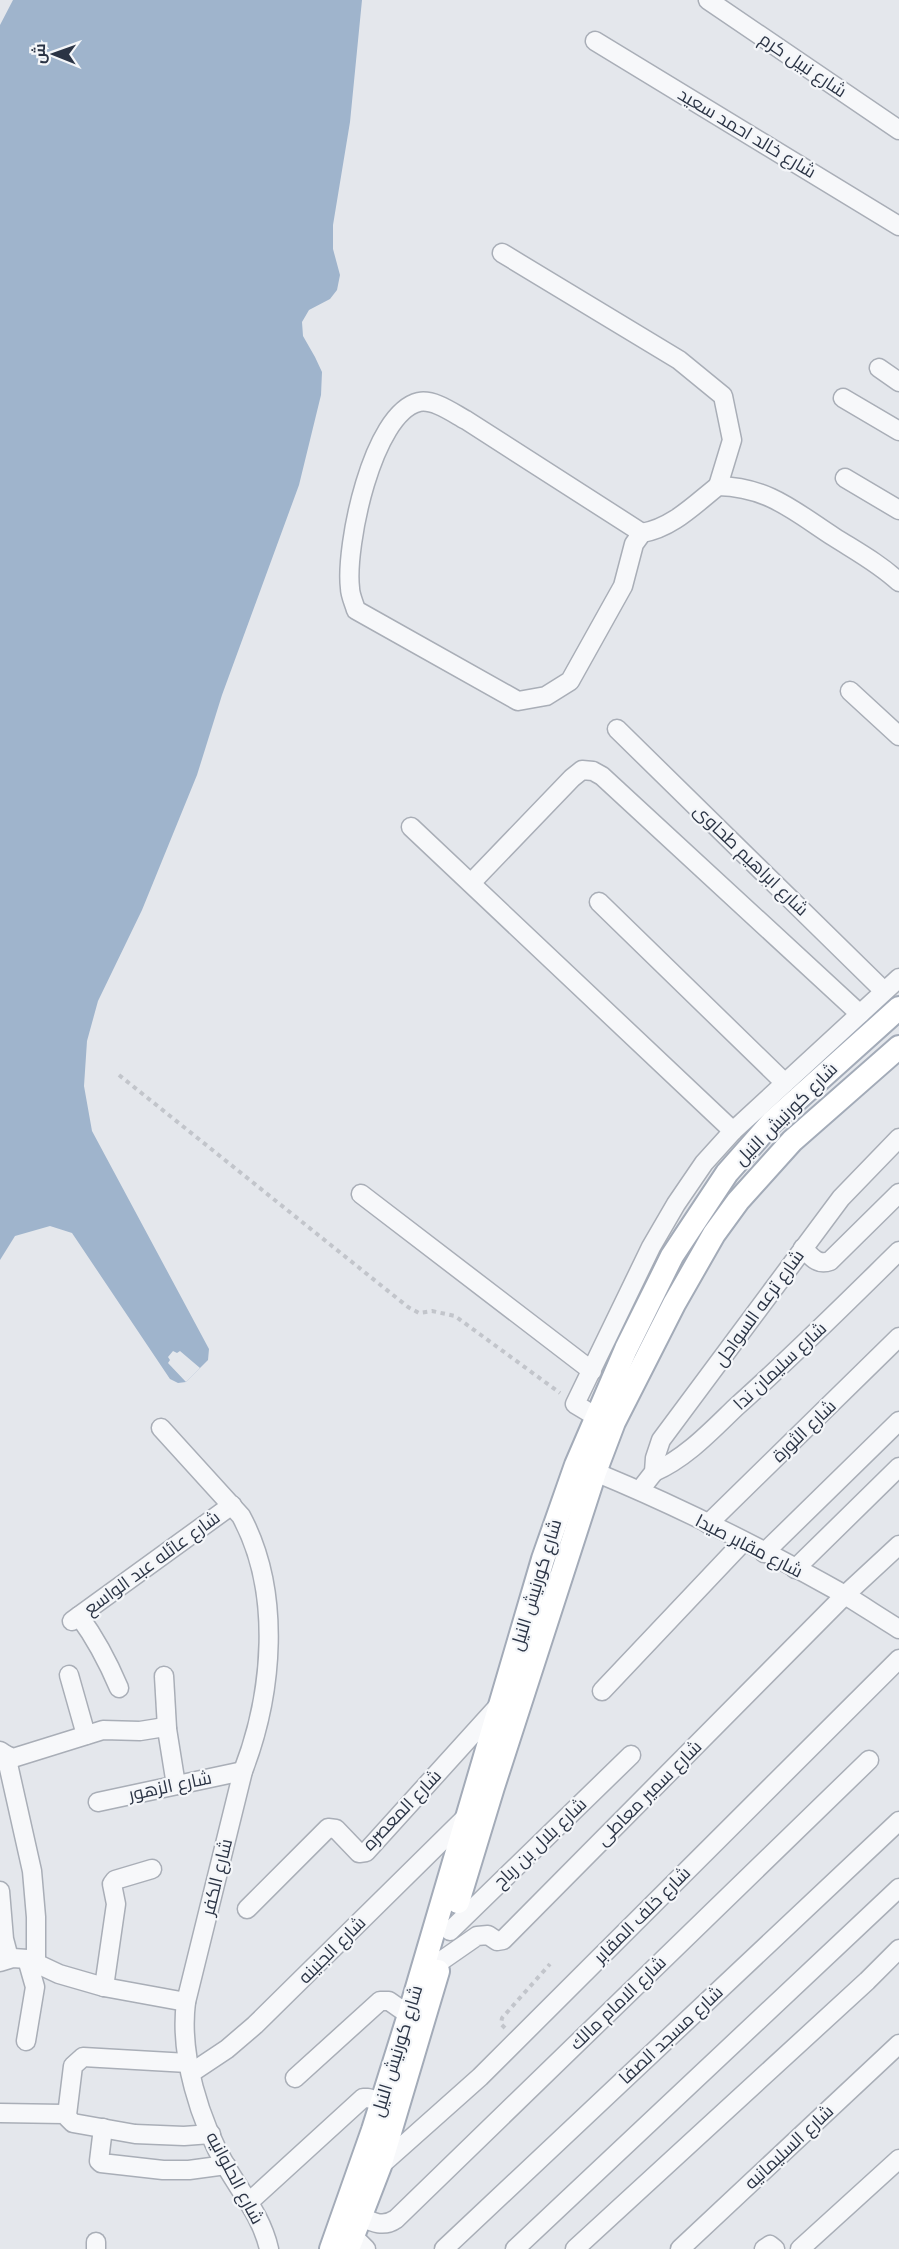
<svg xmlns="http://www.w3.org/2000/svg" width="899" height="2249" font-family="'PT Sans',Cairo,sans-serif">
  <rect width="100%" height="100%" fill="#e4e7ec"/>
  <path fill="#9fb4cc" d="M13,0H362L350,122L333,225V249L340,275L337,290L330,299L309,310L302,322L303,336L315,357L322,372L321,395L299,485L222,695L197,775L142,910L98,1001L87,1041L84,1086L92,1131L209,1349L208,1360L186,1382L178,1383L170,1379L72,1233L50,1226L15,1236L0,1260V25Z"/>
  <path fill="#e4e7ec" d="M173,1351L177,1353L180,1351L200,1368L186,1382L168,1363L170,1360L168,1357Z"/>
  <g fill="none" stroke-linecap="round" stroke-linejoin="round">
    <defs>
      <g id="minor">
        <path d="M708,0L899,130"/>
        <path d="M595,41L899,226"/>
        <path d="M502,253L679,360L723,396L732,440L718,486"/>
        <path d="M879,368L899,382"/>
        <path d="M843,398L899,431"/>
        <path d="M845,478L899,510"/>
        <path d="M642,533L634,544L623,586L570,681L546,696L518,701L356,610C354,603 350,595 350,588C345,547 372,413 419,402C434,399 453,413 466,420L642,533C672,528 694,505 718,486C768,487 794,511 834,537C856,551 880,564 899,582"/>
        <path d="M850,691L899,736"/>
        <path d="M617,729L884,991"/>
        <path d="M411,827L733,1131"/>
        <path d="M471,883L572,778L582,770L593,771L602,776L860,1014"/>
        <path d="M599,902L785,1083"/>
        <path d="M361,1194L592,1371"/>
        <path d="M803,1248C811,1256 817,1266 830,1261L899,1193"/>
        <path d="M595,1416L575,1404L651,1247L676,1204L704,1163L733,1131L899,978"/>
        <path d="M161,1428L241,1516C282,1592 273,1693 243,1771L186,2002C179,2055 200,2122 227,2168C243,2195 262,2218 269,2249"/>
        <path d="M595,1472C680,1507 765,1550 845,1595C863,1606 881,1618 899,1629"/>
        <path d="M654,1472C686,1458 711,1431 736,1407C792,1357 845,1304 899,1251"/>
        <path d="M640,1490L654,1472L655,1458L661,1440L841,1198L899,1138"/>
        <path d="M708,1524L899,1337"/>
        <path d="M764,1553L899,1421"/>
        <path d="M795,1569L899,1467"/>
        <path d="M79,1616C96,1639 108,1662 119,1688"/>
        <path d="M72,1621L232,1505"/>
        <path d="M69,1675L86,1735"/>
        <path d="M164,1676L167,1728"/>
        <path d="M602,1691L743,1542"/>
        <path d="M0,1751L6,1755L13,1758L103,1730L140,1731L165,1727L167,1729L176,1785"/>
        <path d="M6,1755L32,1871L36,1917V1964"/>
        <path d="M98,1802L243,1771"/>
        <path d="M0,1891L4,1939L9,1958"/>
        <path d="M247,1909L328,1828L336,1829L359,1853L366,1852L500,1704"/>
        <path d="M450,1931L631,1755"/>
        <path d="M441,1961L477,1936L488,1935L497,1941L503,1940L845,1595L899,1545"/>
        <path d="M0,1962L13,1958L27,1959L59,1974L104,1987L186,2002"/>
        <path d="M104,1987L116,1904L112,1884L115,1880L152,1869"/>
        <path d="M26,2041L35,1987L27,1959"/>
        <path d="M191,2073L227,2049L255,2025L465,1818"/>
        <path d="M295,2078L380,2001H389L409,2015"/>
        <path d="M0,2113L64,2114L73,2123L135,2134L184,2136L211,2134"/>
        <path d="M67,2115L73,2066L83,2057L188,2063"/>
        <path d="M103,2128L99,2161L101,2163L163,2170H189L226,2165"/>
        <path d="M380,2166L480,2077L899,1659"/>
        <path d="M249,2202L363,2098H368L382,2102"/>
        <path d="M359,2216C372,2222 383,2228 396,2219L869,1760"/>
        <path d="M352,2235L366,2249"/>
        <path d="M96,2242V2249"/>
        <path d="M444,2249L899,1821"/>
        <path d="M515,2249L899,1888"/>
        <path d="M575,2249L867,1981L899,1949"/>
        <path d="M680,2249L899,2044"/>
        <path d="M764,2249L770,2245L775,2249"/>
        <path d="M800,2249L899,2159"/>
      </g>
      <g id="major">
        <path d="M458,1902L493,1787L595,1472L614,1422L674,1304L714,1234L738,1201L792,1141L899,1047"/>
        <path d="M331,2249L373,2130L409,2015L543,1559L576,1465L626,1349L672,1256L727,1173L772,1122L899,1008"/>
        <path d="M348,2249L380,2166L438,1971"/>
      </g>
    </defs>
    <use href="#minor" stroke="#a9aeb7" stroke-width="21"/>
    <use href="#major" stroke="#a3abb8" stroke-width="26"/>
    <g stroke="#c2c5cb" stroke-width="4" stroke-dasharray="4.5 4.5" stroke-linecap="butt">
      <path d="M119,1075L408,1307L419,1313L432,1311L455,1316L560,1393"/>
      <path d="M505,2028L501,2024L502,2018L550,1964"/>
    </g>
    <use href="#minor" stroke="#f7f8fa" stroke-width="18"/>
    <use href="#major" stroke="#fff" stroke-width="22"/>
  </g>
  <g text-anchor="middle" stroke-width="4.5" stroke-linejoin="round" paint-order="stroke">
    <g font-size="18" fill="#2b3445" stroke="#f4f6f9">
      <text transform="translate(803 65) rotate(34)" y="6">شارع نبيل كرم</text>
      <text transform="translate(747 133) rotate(31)" y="6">شارع خالد احمد سعيد</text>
      <text transform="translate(751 860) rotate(44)" y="6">شارع ابراهيم طحاوى</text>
      <text transform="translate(786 1114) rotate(-45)" y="6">شارع كورنيش النيل</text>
      <text transform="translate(759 1308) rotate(-54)" y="6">شارع ترعه السواحل</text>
      <text transform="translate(780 1366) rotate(-43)" y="6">شارع سليمان ندا</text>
      <text transform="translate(804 1431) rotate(-44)" y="6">شارع الثورة</text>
      <text transform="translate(749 1546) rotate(27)" y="6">شارع مقابر صيدا</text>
      <text transform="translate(152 1563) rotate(-36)" y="6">شارع عائله عبد الواسع</text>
      <text transform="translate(536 1585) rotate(-73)" y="6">شارع كورنيش النيل</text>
      <text transform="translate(170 1786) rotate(-12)" y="6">شارع الزهور</text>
      <text transform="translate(649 1793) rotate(-45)" y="6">شارع سمير معاطى</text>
      <text transform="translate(402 1810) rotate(-46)" y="6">شارع المعصره</text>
      <text transform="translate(540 1843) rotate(-44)" y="6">شارع بلال بن رباح</text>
      <text transform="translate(217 1877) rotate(-76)" y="6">شارع الكفر</text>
      <text transform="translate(642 1915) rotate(-45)" y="6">شارع خلف المقابر</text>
      <text transform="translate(332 1950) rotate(-45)" y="6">شارع الجنينه</text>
      <text transform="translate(618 2003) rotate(-44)" y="6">شارع الامام مالك</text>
      <text transform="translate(671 2035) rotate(-43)" y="6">شارع مسجد الصفا</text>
      <text transform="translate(397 2051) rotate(-73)" y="6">شارع كورنيش النيل</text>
      <text transform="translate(789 2147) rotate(-43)" y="6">شارع السليمانيه</text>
      <text transform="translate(235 2178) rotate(62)" y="6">شارع الحلوانيه</text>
    </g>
  </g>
  <g transform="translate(54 54) rotate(271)" stroke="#f4f6f9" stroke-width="4.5" paint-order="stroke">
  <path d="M0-4.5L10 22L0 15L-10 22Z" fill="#2b3445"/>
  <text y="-9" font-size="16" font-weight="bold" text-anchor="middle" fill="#2b3445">ش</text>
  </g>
</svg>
